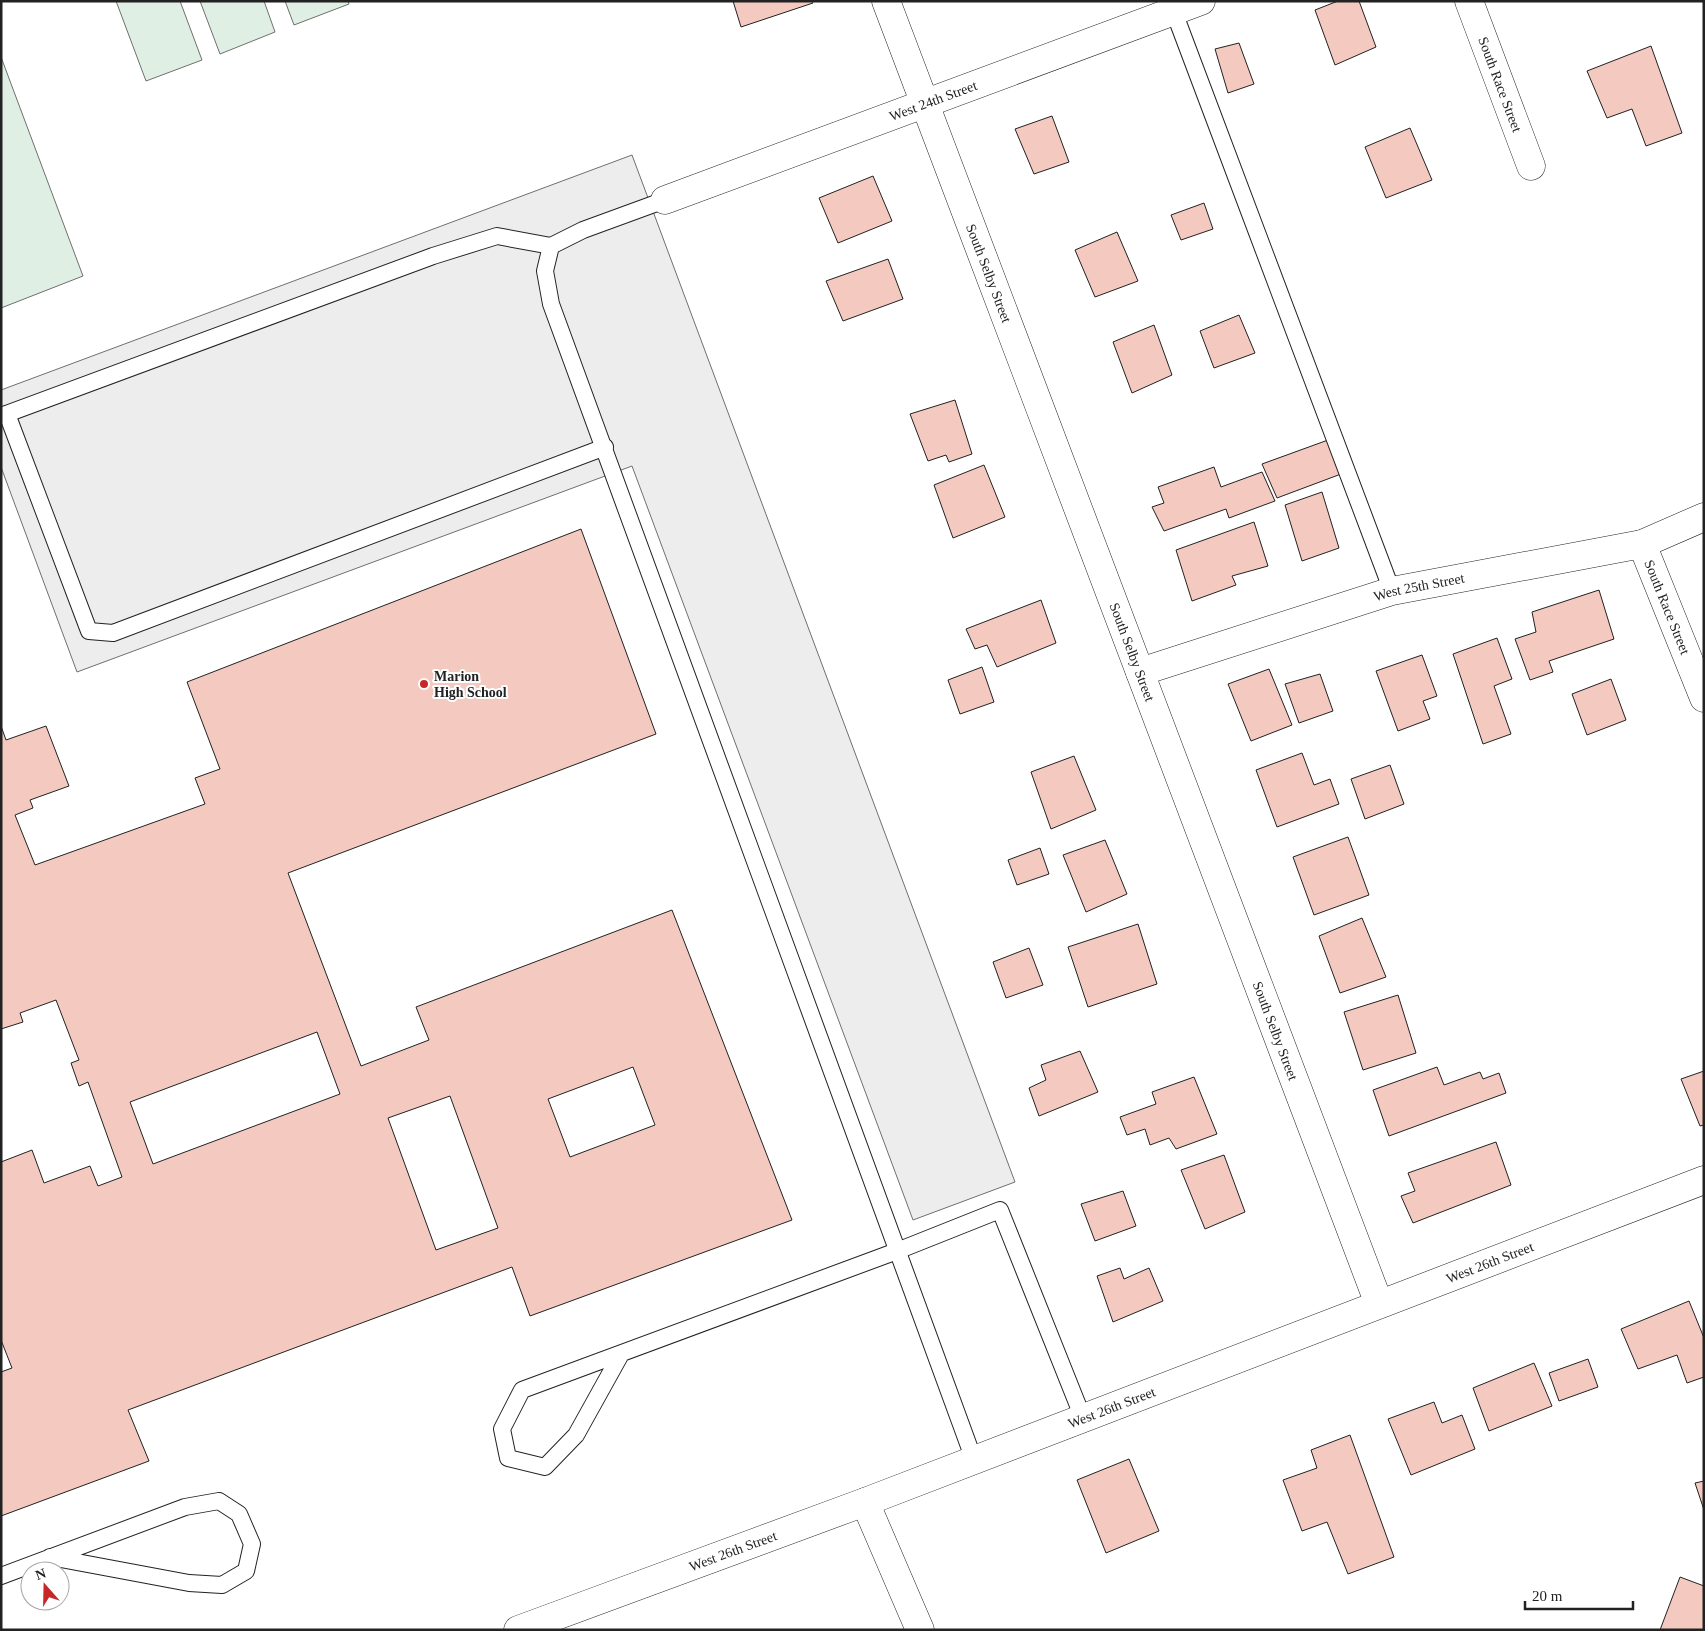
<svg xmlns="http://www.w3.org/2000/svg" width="1705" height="1631" font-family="'Times New Roman',serif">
  <rect width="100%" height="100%" fill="#fff"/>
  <g fill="#e0efe3" stroke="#6f6f6f">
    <path d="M116,1H180L202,60L146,81Z"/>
    <path d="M200,1H264L275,32L220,54Z"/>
    <path d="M285,1H348L349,4L294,25Z"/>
    <path d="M1,57L83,276L1,308Z"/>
  </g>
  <path fill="#ededed" stroke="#6f6f6f" d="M632,155L1015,1182L913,1220L632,466L77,672L1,467V390Z"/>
  <g fill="#f3c9c0" stroke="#222" fill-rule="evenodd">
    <path d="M733,1H812L813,3L741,27Z"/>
    <path d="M1338,1H1359L1376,47L1335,65L1315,10Z"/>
    <path d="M1239,43L1254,84L1228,93L1215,49Z"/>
    <path d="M1651,46L1682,133L1646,146L1632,109L1607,118L1587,71Z"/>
    <path d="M1052,116L1069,162L1034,174L1015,129Z"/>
    <path d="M1410,128L1432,180L1386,198L1365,147Z"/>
    <path d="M873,176L892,221L838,243L819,198Z"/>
    <path d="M1204,203L1213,229L1181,240L1171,215Z"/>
    <path d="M1117,232L1138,281L1095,297L1075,250Z"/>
    <path d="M888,259L903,299L843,321L826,281Z"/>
    <path d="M1239,315L1255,353L1214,368L1200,331Z"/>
    <path d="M1154,325L1172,375L1132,393L1113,342Z"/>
    <path d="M955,400L972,454L949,462L946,455L928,461L910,414Z"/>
    <path d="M1328,440L1341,474L1277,498L1262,464Z"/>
    <path d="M984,465L1005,517L953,538L934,485Z"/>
    <path d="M1214,467L1221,487L1262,472L1275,501L1229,518L1226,509L1164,531L1152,507L1164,503L1158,487Z"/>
    <path d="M1322,492L1339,548L1302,561L1285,505Z"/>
    <path d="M1254,522L1268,566L1232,576L1236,585L1192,601L1176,550Z"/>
    <path d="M581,529L656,734L288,873L361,1066L429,1040L416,1007L672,910L792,1220L530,1316L512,1267L128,1410L149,1461L1,1516V1372L12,1368L1,1340V1162L32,1150L44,1183L90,1166L98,1186L122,1177L88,1082L79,1086L71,1063L79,1060L56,1000L20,1013L23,1022L1,1029V726L6,740L46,726L69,786L30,800L33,808L15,815L35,865L205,804L195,778L220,769L187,682ZM317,1032L340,1094L153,1164L130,1102ZM633,1067L655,1125L570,1157L548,1099ZM450,1096L498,1228L436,1250L388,1118Z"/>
    <path d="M1599,590L1614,639L1549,661L1553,672L1530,680L1515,639L1536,632L1532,612Z"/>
    <path d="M1041,600L1056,643L997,667L987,645L975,649L966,629Z"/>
    <path d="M1497,638L1512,679L1494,686L1511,734L1483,744L1453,654Z"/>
    <path d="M1422,655L1437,696L1423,701L1430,719L1398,731L1376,671Z"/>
    <path d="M982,667L994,702L960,714L948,680Z"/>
    <path d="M1269,669L1292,725L1251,741L1228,684Z"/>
    <path d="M1320,674L1333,711L1299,723L1285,684Z"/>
    <path d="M1611,679L1626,720L1587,735L1572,694Z"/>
    <path d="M1302,753L1314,785L1330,779L1339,804L1277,827L1256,770Z"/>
    <path d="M1074,756L1096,810L1051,829L1031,772Z"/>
    <path d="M1390,765L1404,804L1365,819L1351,779Z"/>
    <path d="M1348,837L1369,895L1314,915L1293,857Z"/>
    <path d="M1105,840L1127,894L1086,912L1063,855Z"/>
    <path d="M1040,848L1049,874L1017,885L1008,860Z"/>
    <path d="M1362,918L1386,977L1340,993L1319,936Z"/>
    <path d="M1138,924L1157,984L1088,1007L1068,947Z"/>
    <path d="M1029,948L1043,985L1006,998L993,962Z"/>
    <path d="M1398,995L1416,1053L1363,1070L1344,1012Z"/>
    <path d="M1080,1051L1098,1092L1039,1116L1029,1088L1046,1080L1041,1065Z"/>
    <path d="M1437,1067L1444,1085L1480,1072L1483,1079L1499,1073L1506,1093L1389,1136L1373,1090Z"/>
    <path d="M1704,1071V1125L1700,1126L1681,1079Z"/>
    <path d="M1194,1077L1217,1134L1176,1149L1169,1138L1150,1145L1145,1129L1127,1135L1120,1117L1156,1104L1152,1092Z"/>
    <path d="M1496,1142L1511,1185L1413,1223L1401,1196L1415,1191L1408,1173Z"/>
    <path d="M1224,1155L1245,1212L1205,1229L1181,1170Z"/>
    <path d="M1123,1191L1136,1226L1095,1241L1081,1204Z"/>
    <path d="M1120,1268L1124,1279L1149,1268L1163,1301L1113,1322L1097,1276Z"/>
    <path d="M1689,1301L1704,1338V1377L1687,1383L1677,1355L1638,1369L1621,1329Z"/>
    <path d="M1588,1359L1598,1387L1559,1401L1549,1373Z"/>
    <path d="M1534,1363L1552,1406L1489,1431L1473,1388Z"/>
    <path d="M1434,1402L1442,1423L1462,1415L1475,1449L1411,1475L1388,1419Z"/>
    <path d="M1350,1435L1394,1557L1348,1574L1327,1522L1302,1531L1283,1480L1317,1468L1311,1450Z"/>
    <path d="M1129,1459L1159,1531L1106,1553L1077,1480Z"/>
    <path d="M1704,1481V1510L1695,1483Z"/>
    <path d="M1680,1577L1704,1586V1630H1660Z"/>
  </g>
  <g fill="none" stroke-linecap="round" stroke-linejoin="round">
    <defs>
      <g id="lane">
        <path d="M1171,4L1392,591"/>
        <path d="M665,200L583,230L551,246L545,271L551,304L974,1460"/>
        <path d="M7,414L89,631L113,633L605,447"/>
        <path d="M1,416L433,256L497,236L551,246"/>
        <path d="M621,1354L576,1435L545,1467L508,1458L502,1429L522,1390L897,1251L1000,1210L1083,1418"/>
        <path d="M1,1576L185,1507L219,1501L239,1514L252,1544L246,1571L222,1585L189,1583L50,1557"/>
      </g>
      <g id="street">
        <path id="s1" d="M886,1L1379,1304"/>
        <path id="s2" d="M1469,1L1531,166"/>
        <path id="s3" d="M665,200L1201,1"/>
        <path id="s4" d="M1642,544L1704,698"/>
        <path id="s5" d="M1140,672L1392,591L1642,544L1704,517"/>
        <path d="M865,1502L920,1630"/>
        <path id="s6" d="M518,1630L865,1502L1704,1180"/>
      </g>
    </defs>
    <use href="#lane" stroke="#222" stroke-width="18"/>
    <use href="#street" stroke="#222" stroke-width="29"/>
    <use href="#lane" stroke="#fff" stroke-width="16"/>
    <use href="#street" stroke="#fff" stroke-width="28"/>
  </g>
  <circle fill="#c62828" stroke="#fff" stroke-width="2" cx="424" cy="684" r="5"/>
  <g text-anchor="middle" stroke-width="4" stroke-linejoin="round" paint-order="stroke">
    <g font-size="14" fill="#222" stroke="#fff">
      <text dy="5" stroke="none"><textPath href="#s2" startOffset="89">South Race Street</textPath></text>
      <text dy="5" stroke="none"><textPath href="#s3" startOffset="286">West 24th Street</textPath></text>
      <text dy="5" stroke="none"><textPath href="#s1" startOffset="291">South Selby Street</textPath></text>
      <text dy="5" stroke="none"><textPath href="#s5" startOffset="292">West 25th Street</textPath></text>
      <text dy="5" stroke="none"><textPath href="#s4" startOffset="68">South Race Street</textPath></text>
      <text dy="5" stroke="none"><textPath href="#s1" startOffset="696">South Selby Street</textPath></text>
      <text dy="5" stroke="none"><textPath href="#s1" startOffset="1101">South Selby Street</textPath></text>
      <text dy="5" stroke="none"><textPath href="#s6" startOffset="1039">West 26th Street</textPath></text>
      <text dy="5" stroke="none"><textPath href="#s6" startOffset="634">West 26th Street</textPath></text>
      <text dy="5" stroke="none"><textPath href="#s6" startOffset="229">West 26th Street</textPath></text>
    </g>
    <g font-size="14" font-weight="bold" fill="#222" stroke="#fff" text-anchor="start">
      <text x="434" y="681">Marion<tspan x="434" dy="16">High School</tspan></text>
    </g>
  </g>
  <rect width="1705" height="1631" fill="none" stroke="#222222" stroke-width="5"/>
  <g transform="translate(45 1586) rotate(340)"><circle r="24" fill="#ffffff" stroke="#a7a7a7"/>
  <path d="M0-4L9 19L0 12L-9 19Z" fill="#c62828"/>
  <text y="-8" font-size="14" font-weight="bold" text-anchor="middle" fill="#222222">N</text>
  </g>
  <path d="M1525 1601v8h108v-8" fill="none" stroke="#222222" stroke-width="2.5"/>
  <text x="1532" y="1601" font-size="15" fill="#222222" stroke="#ffffff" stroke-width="4" paint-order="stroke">20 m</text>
</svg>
